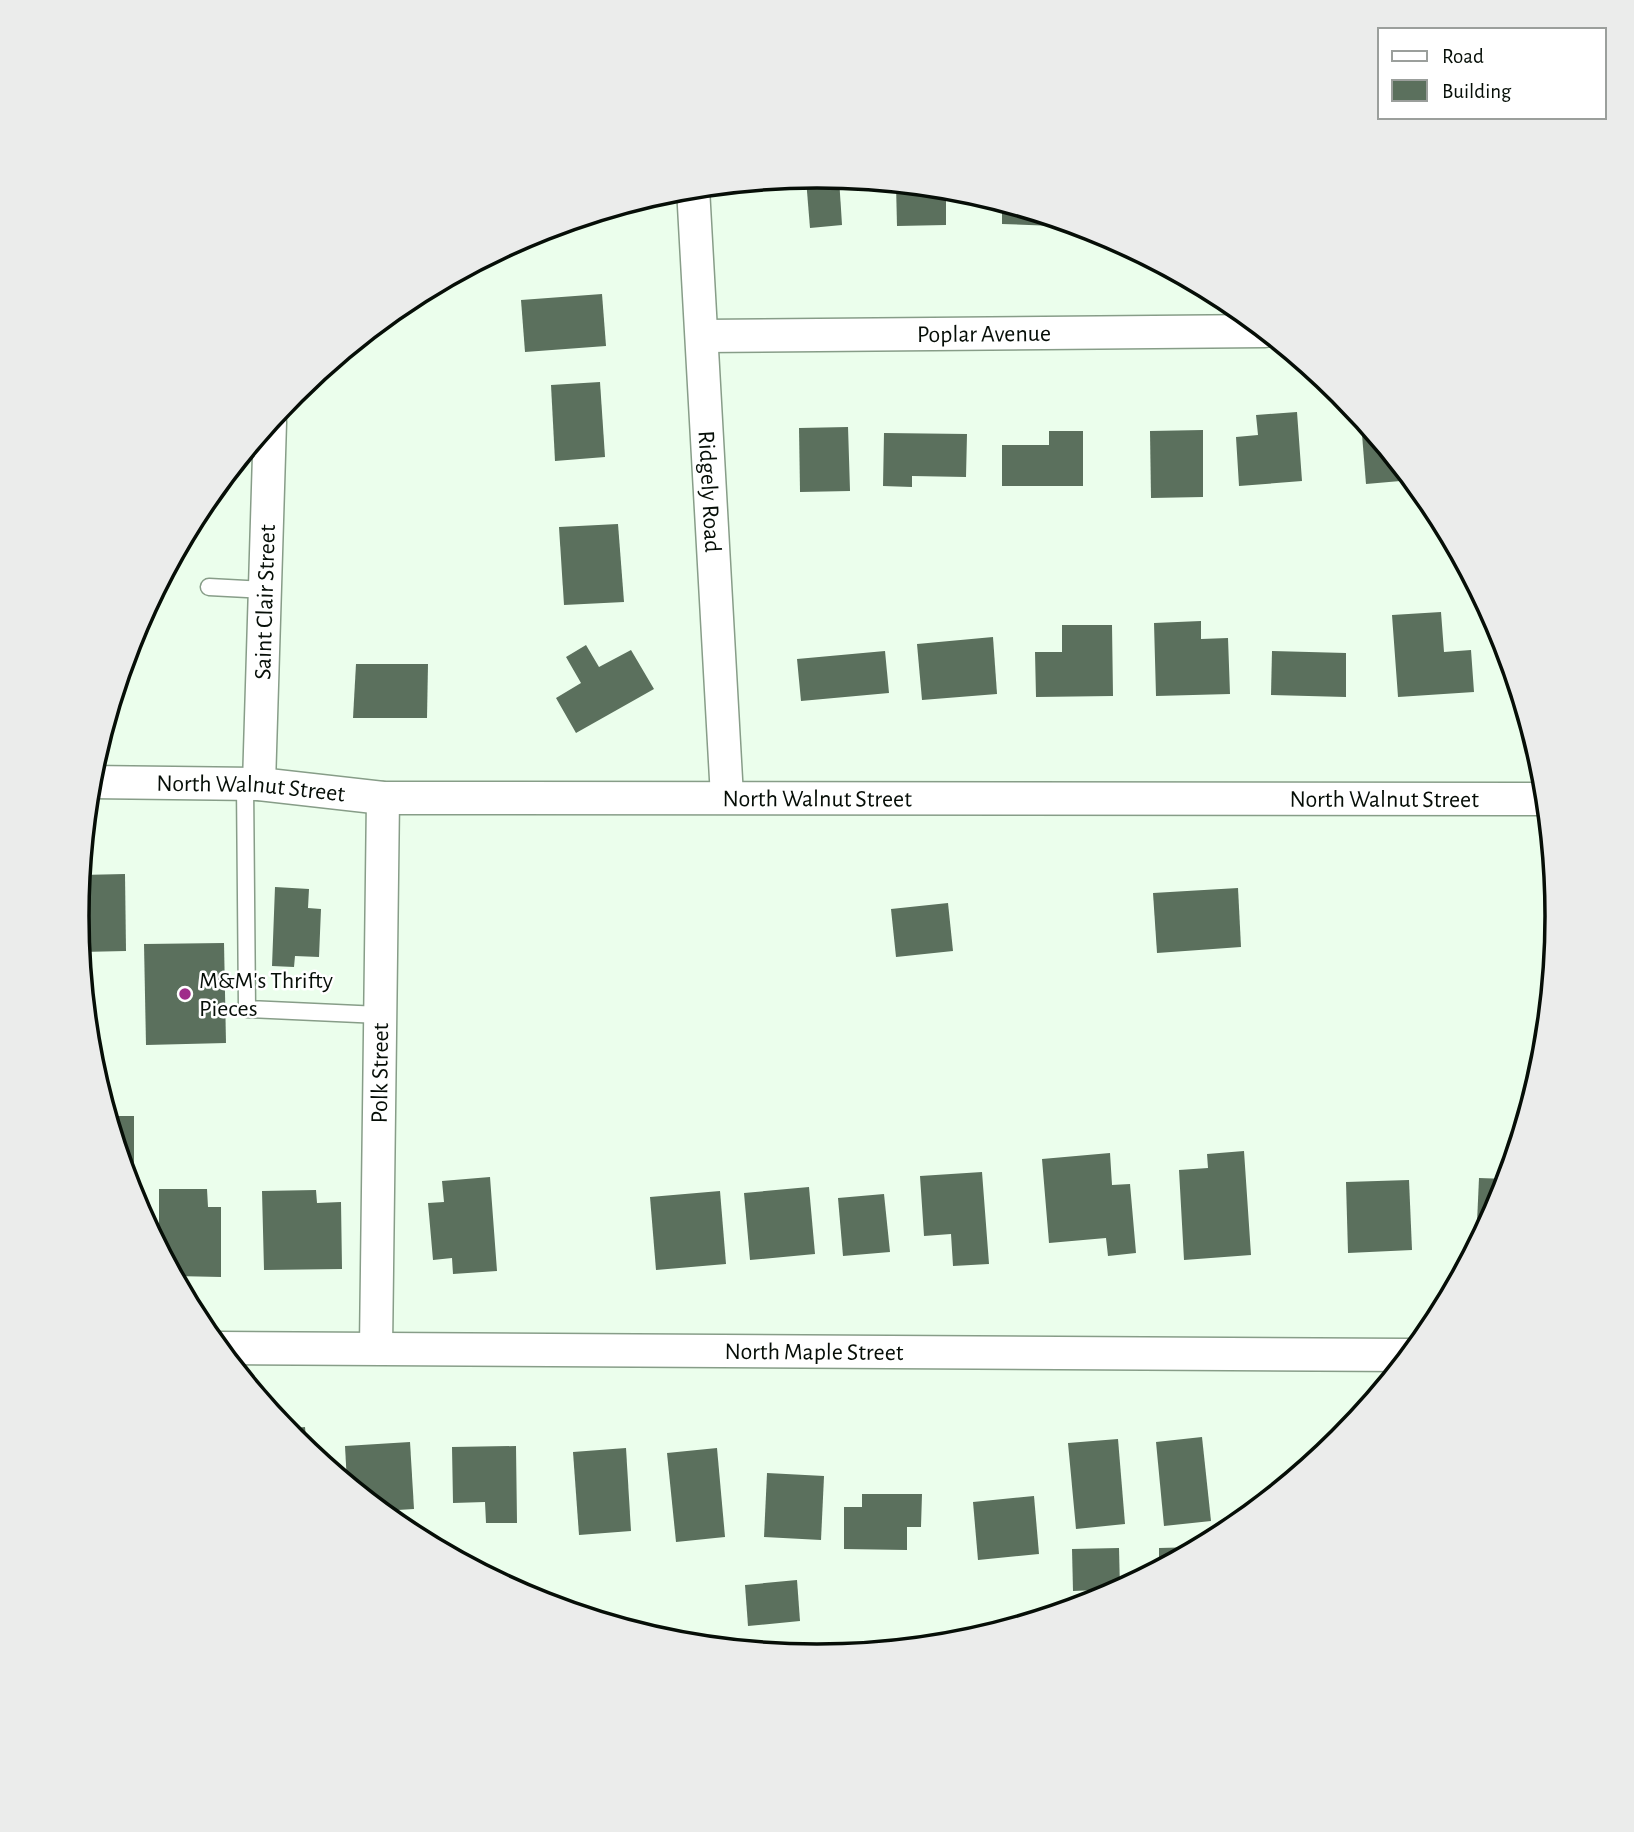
<svg xmlns="http://www.w3.org/2000/svg" width="1634" height="1832" font-family="'Alegreya Sans',sans-serif">
  <rect width="100%" height="100%" fill="#ebfeec"/>
  <g fill="#5b705d">
    <path d="M831,177L839,178L842,225L810,228L806,179Z"/>
    <path d="M896,184L946,189V225L897,226Z"/>
    <path d="M1002,203L1056,219L1055,226L1002,224Z"/>
    <path d="M602,294L606,346L525,352L521,300Z"/>
    <path d="M600,382L605,457L555,461L551,385Z"/>
    <path d="M1297,412L1302,481L1239,486L1236,437L1258,435L1256,415Z"/>
    <path d="M1361,422H1364L1412,480L1366,484Z"/>
    <path d="M848,427L850,491L800,492L799,428Z"/>
    <path d="M1203,430V497L1151,498L1150,431Z"/>
    <path d="M1049,431H1083V486H1002V445H1049Z"/>
    <path d="M884,433L967,434L966,477L912,476V487L883,486Z"/>
    <path d="M618,524L624,602L564,605L559,527Z"/>
    <path d="M1441,612L1444,652L1471,650L1474,692L1398,697L1392,615Z"/>
    <path d="M1201,621V639L1228,638L1230,694L1156,696L1154,623Z"/>
    <path d="M1062,625H1112L1113,696L1036,697L1035,652H1062Z"/>
    <path d="M993,637L997,694L922,700L917,644Z"/>
    <path d="M586,645L599,667L631,650L654,689L576,733L556,698L581,683L566,657Z"/>
    <path d="M885,651L889,693L801,701L797,659Z"/>
    <path d="M1272,651L1346,653V697L1271,695Z"/>
    <path d="M356,664H428L427,718H353Z"/>
    <path d="M125,874L126,951L81,952L77,916L81,875Z"/>
    <path d="M275,887L309,889L308,908L321,909L319,957L295,956L294,967L272,966Z"/>
    <path d="M1238,888L1241,947L1157,953L1153,893Z"/>
    <path d="M948,903L953,951L896,957L891,909Z"/>
    <path d="M224,943L226,1043L146,1045L144,944Z"/>
    <path d="M108,1116H134V1194H132Z"/>
    <path d="M1244,1151L1251,1255L1184,1260L1179,1170L1208,1168L1207,1154Z"/>
    <path d="M1110,1153L1112,1185L1130,1184L1136,1253L1108,1256L1106,1238L1049,1243L1042,1159Z"/>
    <path d="M982,1172L989,1264L953,1266L951,1234L924,1236L920,1176Z"/>
    <path d="M490,1177L497,1271L453,1274L452,1258L433,1260L428,1203L444,1202L442,1181Z"/>
    <path d="M1479,1178L1507,1179L1501,1200L1476,1245Z"/>
    <path d="M1409,1180L1412,1250L1348,1253L1346,1182Z"/>
    <path d="M809,1187L815,1254L750,1260L744,1193Z"/>
    <path d="M159,1189H207L208,1207H221V1277L175,1276L159,1246Z"/>
    <path d="M316,1190L317,1203L341,1202L342,1269L264,1270L262,1191Z"/>
    <path d="M720,1191L726,1264L656,1270L650,1197Z"/>
    <path d="M884,1194L890,1252L843,1256L838,1198Z"/>
    <path d="M305,1427L307,1450L285,1429Z"/>
    <path d="M1202,1437L1211,1521L1164,1526L1156,1442Z"/>
    <path d="M1118,1439L1125,1524L1076,1529L1068,1443Z"/>
    <path d="M410,1442L414,1509L381,1511L347,1483L345,1446Z"/>
    <path d="M516,1446L517,1523H486L485,1502L453,1503L452,1447Z"/>
    <path d="M626,1448L631,1531L579,1535L573,1452Z"/>
    <path d="M717,1448L725,1537L676,1542L667,1453Z"/>
    <path d="M767,1473L824,1476L821,1540L764,1537Z"/>
    <path d="M1262,1492H1276L1262,1503Z"/>
    <path d="M862,1494H922L921,1527H907V1550L844,1549V1507H862Z"/>
    <path d="M1034,1496L1039,1554L978,1560L973,1502Z"/>
    <path d="M1198,1547L1159,1568V1548Z"/>
    <path d="M1119,1548L1120,1589L1073,1591L1072,1549Z"/>
    <path d="M797,1580L800,1621L748,1626L745,1585Z"/>
  </g>
  <g fill="none" stroke-linecap="round" stroke-linejoin="round">
    <defs>
      <g id="service">
        <path d="M209,587L265,590"/>
        <path d="M245,784L247,1009L380,1015"/>
      </g>
      <g id="minor">
        <path id="s1" d="M693,188L727,797"/>
        <path id="s2" d="M702,336L1265,331"/>
        <path id="s3" d="M90,782L259,784L383,798L1546,799"/>
        <path id="s4" d="M259,784L270,422"/>
        <path id="s5" d="M219,1348L1409,1355"/>
        <path id="s6" d="M376,1348L383,798"/>
      </g>
    </defs>
    <use href="#service" stroke="#879d88" stroke-width="19"/>
    <use href="#minor" stroke="#879d88" stroke-width="35"/>
    <use href="#service" stroke="#fff" stroke-width="16"/>
    <use href="#minor" stroke="#fff" stroke-width="32"/>
  </g>
  <circle fill="#9f2d8a" stroke="#fff" stroke-width="2.5" cx="185" cy="994" r="7"/>
  <g text-anchor="middle" stroke-width="5" stroke-linejoin="round" paint-order="stroke">
    <g font-size="24" fill="#060e07" stroke="#fff">
      <text dy="8" stroke="none"><textPath href="#s2" startOffset="282">Poplar Avenue</textPath></text>
      <text dy="8" stroke="none"><textPath href="#s1" startOffset="304">Ridgely Road</textPath></text>
      <text dy="8" stroke="none"><textPath href="#s4" startOffset="182">Saint Clair Street</textPath></text>
      <text dy="8" stroke="none"><textPath href="#s3" startOffset="161">North Walnut Street</textPath></text>
      <text dy="8" stroke="none"><textPath href="#s3" startOffset="728">North Walnut Street</textPath></text>
      <text dy="8" stroke="none"><textPath href="#s3" startOffset="1295">North Walnut Street</textPath></text>
      <text dy="8" stroke="none"><textPath href="#s6" startOffset="275">Polk Street</textPath></text>
      <text dy="8" stroke="none"><textPath href="#s5" startOffset="595">North Maple Street</textPath></text>
    </g>
    <g font-size="24" fill="#060e07" stroke="#fff" text-anchor="start">
      <text x="199" y="988">M&amp;M's Thrifty<tspan x="199" dy="28">Pieces</tspan></text>
    </g>
  </g>
  <path d="M0 0H1634V1832H0ZM89 916a728 728 0 1 1 1456 0a728 728 0 1 1-1456 0Z" fill="#ebeceb" fill-rule="evenodd"/>
  <path fill="none" stroke="#060e07" stroke-width="3.5" d="M89 916a728 728 0 1 1 1456 0a728 728 0 1 1-1456 0Z"/>
  <rect x="1378" y="28" width="228" height="91" fill="#ffffff" stroke="#9b9f9c" stroke-width="2"/>
  <rect x="1392" y="51" width="35" height="10" fill="#ffffff" stroke="#9b9f9c" stroke-width="2"/>
  <text x="1442" y="63" font-size="21" fill="#060e07">Road</text>
  <rect x="1392" y="80" width="35" height="21" fill="#5b705d" stroke="#9b9f9c" stroke-width="2"/>
  <text x="1442" y="98" font-size="21" fill="#060e07">Building</text>
</svg>
